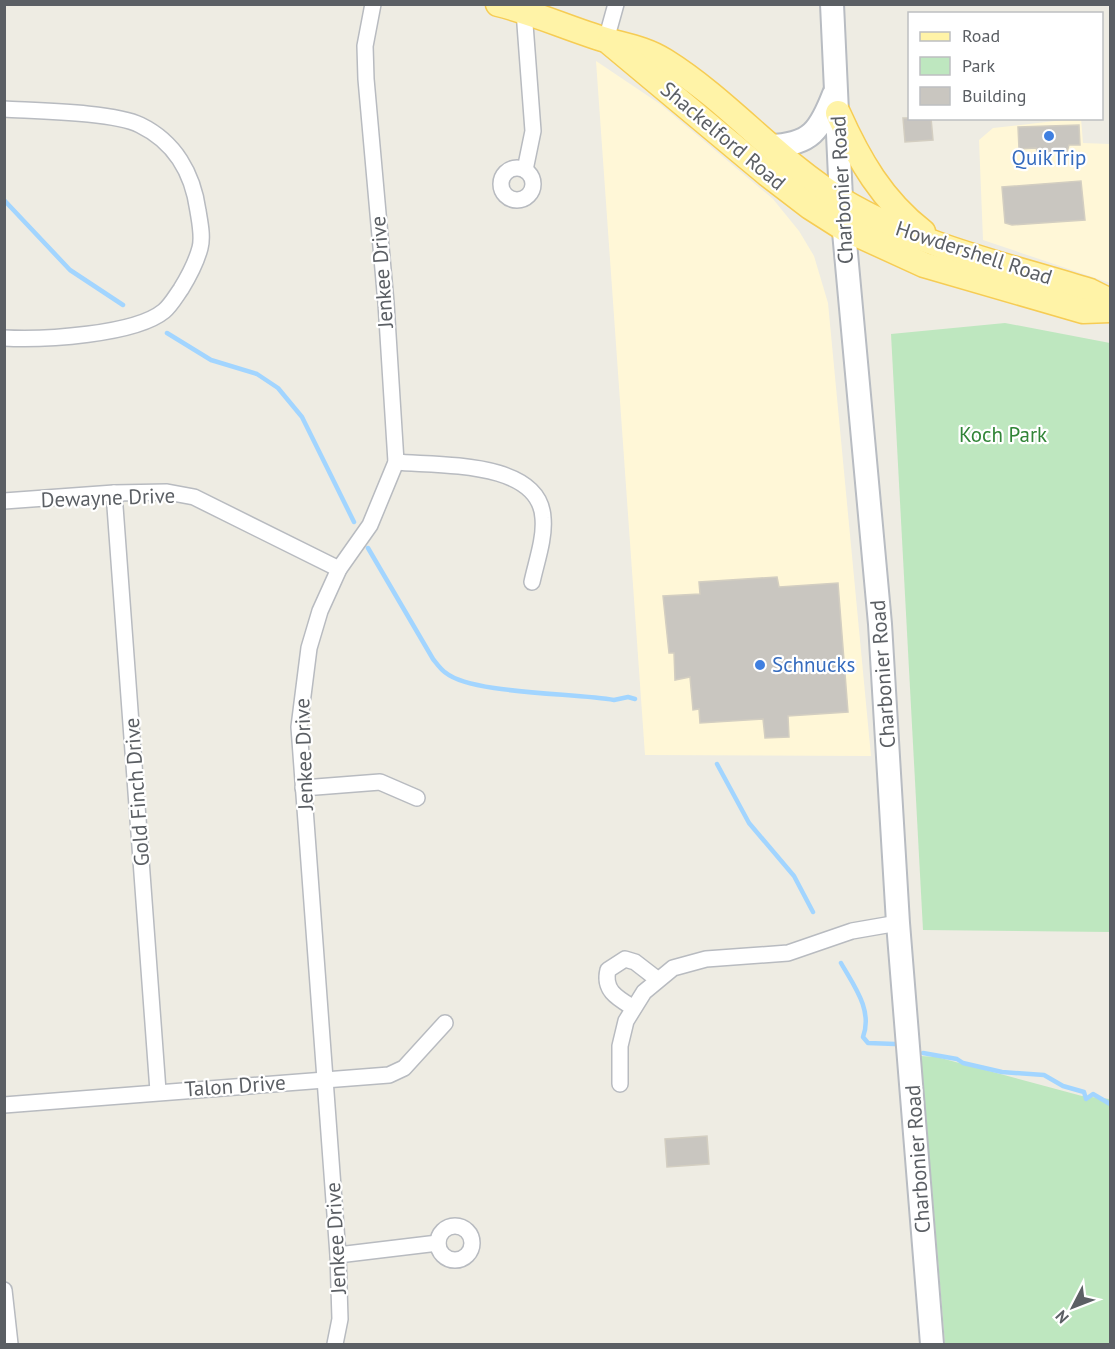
<svg xmlns="http://www.w3.org/2000/svg" width="1115" height="1349" font-family="'PT Sans',sans-serif">
  <rect width="100%" height="100%" fill="#eeece3"/>
  <g fill="#fff7d7">
    <path d="M596,61L660,104L773,199L799,231L814,256L828,303L871,756L645,755Z"/>
    <path d="M1081,118L1083,143L1110,144V283L983,240L979,140L993,128Z"/>
  </g>
  <g fill="#bee7bf">
    <path d="M1005,323L1110,343V932L923,930L891,334Z"/>
    <path d="M921,1056L937,1057L1082,1096L1110,1099V1344H945Z"/>
  </g>
  <g fill="none" stroke-linecap="round" stroke-linejoin="round">
    <g stroke="#a2d5ff" stroke-width="4.5">
      <path d="M4,200L70,270L123,305"/>
      <path d="M167,333L211,360L257,374L278,388L302,417L354,522"/>
      <path d="M368,548L433,659C437,664 441,670 446,673C472,694 575,693 614,700L628,697L635,699"/>
      <path d="M717,764L749,823L794,876L813,912"/>
      <path d="M841,963C854,986 873,1010 863,1037L868,1043L895,1044"/>
      <path d="M923,1053L957,1059L963,1063L1002,1072L1044,1075L1063,1086L1084,1092L1086,1099L1093,1094L1110,1104"/>
    </g>
  </g>
  <g fill="#c9c6c0" stroke="#d3cec1" stroke-width="1.5">
    <path d="M903,118H931L933,140L905,142Z"/>
    <path d="M1079,125L1080,145H1069L1067,152L1038,153L1036,148L1019,149L1018,127Z"/>
    <path d="M1081,181L1085,220L1012,225L1005,223L1002,187Z"/>
    <path d="M777,577L779,587L838,583L848,712L788,716L789,737L765,738L763,719L700,723L699,709L693,710L690,677L675,680L674,653H669L663,596L700,594L699,582Z"/>
    <path d="M707,1136L709,1164L667,1167L665,1139Z"/>
  </g>
  <g fill="none" stroke-linecap="round" stroke-linejoin="round">
    <defs>
      <g id="street">
        <path d="M524,11L533,131L525,170"/>
        <path d="M606,40L616,4"/>
        <path d="M4,109C36,111 114,112 140,125C175,142 193,174 198,211C200,223 203,237 200,248C196,263 189,276 181,289C176,296 171,305 164,311C135,335 43,340 4,338"/>
        <circle cx="517" cy="184" r="16"/>
        <path d="M396,462C438,466 540,460 543,518C545,538 536,563 532,582"/>
        <path d="M114,493L158,1091"/>
        <path d="M4,501L114,493L167,492L194,497L339,569"/>
        <path d="M303,788L380,782L417,798"/>
        <path d="M632,1007C617,998 603,990 608,970L625,959L635,962L657,979"/>
        <path d="M620,1084V1046L626,1021L644,992L673,968L706,959L788,953L852,931L898,923"/>
        <path d="M4,1105L389,1075L404,1068L445,1023"/>
        <circle cx="455" cy="1243" r="17"/>
        <path d="M338,1255L438,1243"/>
        <path d="M4,1290L10,1344"/>
        <path d="M335,1344L340,1319L338,1255L299,727L309,648L320,611L339,569L370,525L396,462L386,303L366,79L365,46L373,4"/>
      </g>
      <g id="secondary">
        <path d="M832,4L841,199L880,624L898,923L932,1344"/>
        <path d="M770,146C811,145 820,130 834,94"/>
      </g>
      <g id="primary">
        <path d="M498,4C535,13 569,29 606,40C627,46 646,49 665,61C729,101 778,162 843,201C919,246 1006,265 1090,291L1110,301"/>
        <path d="M610,43L767,174L810,207L843,228L924,265L1083,311L1110,310"/>
        <path d="M838,113C859,160 882,200 923,232"/>
      </g>
    </defs>
    <use href="#street" stroke="#b8bbc0" stroke-width="18"/>
    <use href="#secondary" stroke="#b8bcc2" stroke-width="26"/>
    <use href="#primary" stroke="#f6cc54" stroke-width="27"/>
    <use href="#street" stroke="#fff" stroke-width="15"/>
    <use href="#secondary" stroke="#fff" stroke-width="22"/>
    <use href="#primary" stroke="#fff3a7" stroke-width="24"/>
  </g>
  <g fill="#3f7fe0" stroke="#fff" stroke-width="2">
    <circle cx="1049" cy="136" r="6"/>
    <circle cx="760" cy="665" r="6"/>
  </g>
  <g text-anchor="middle" stroke-width="4.5" stroke-linejoin="round" paint-order="stroke">
    <g font-size="21" fill="#5b5f64" stroke="#fff">
      <text transform="translate(723 136) rotate(40)" y="7">Shackelford Road</text>
      <text transform="translate(842 190) rotate(-93)" y="7">Charbonier Road</text>
      <text transform="translate(974 253) rotate(18)" y="7">Howdershell Road</text>
      <text transform="translate(382 272) rotate(-94)" y="7">Jenkee Drive</text>
      <text transform="translate(108 498) rotate(-2)" y="7">Dewayne Drive</text>
      <text transform="translate(883 674) rotate(-94)" y="7">Charbonier Road</text>
      <text transform="translate(304 754) rotate(-92)" y="7">Jenkee Drive</text>
      <text transform="translate(137 792) rotate(-94)" y="7">Gold Finch Drive</text>
      <text transform="translate(235 1086) rotate(-4)" y="7">Talon Drive</text>
      <text transform="translate(918 1159) rotate(-94)" y="7">Charbonier Road</text>
      <text transform="translate(336 1238) rotate(-93)" y="7">Jenkee Drive</text>
    </g>
    <g font-size="21" fill="#366cbe" stroke="#fff">
      <text x="1049" y="165">QuikTrip</text>
      <text x="772" y="672" text-anchor="start">Schnucks</text>
    </g>
    <g font-size="21" fill="#318537" stroke="#fff">
      <text x="1003" y="442">Koch Park</text>
    </g>
  </g>
  <rect width="1115" height="1349" fill="none" stroke="#5b5f64" stroke-width="12"/>
  <rect x="908" y="12" width="195" height="108" fill="#ffffff" stroke="#bdbfc1" stroke-width="1.5"/>
  <rect x="920" y="32" width="30" height="9" fill="#fff3a7" stroke="#bdbfc1" stroke-width="1.5"/>
  <text x="962" y="42" font-size="18" fill="#5b5f64">Road</text>
  <rect x="920" y="57" width="30" height="18" fill="#bee7bf" stroke="#bdbfc1" stroke-width="1.5"/>
  <text x="962" y="72" font-size="18" fill="#5b5f64">Park</text>
  <rect x="920" y="87" width="30" height="18" fill="#c9c6c0" stroke="#bdbfc1" stroke-width="1.5"/>
  <text x="962" y="102" font-size="18" fill="#5b5f64">Building</text>
  <g transform="translate(1073 1307) rotate(228)" stroke="#ffffff" stroke-width="4.5" paint-order="stroke">
  <path d="M0-4.5L10 22L0 15L-10 22Z" fill="#5b5f64"/>
  <text y="-9" font-size="16" font-weight="bold" text-anchor="middle" fill="#5b5f64">N</text>
  </g>
</svg>
